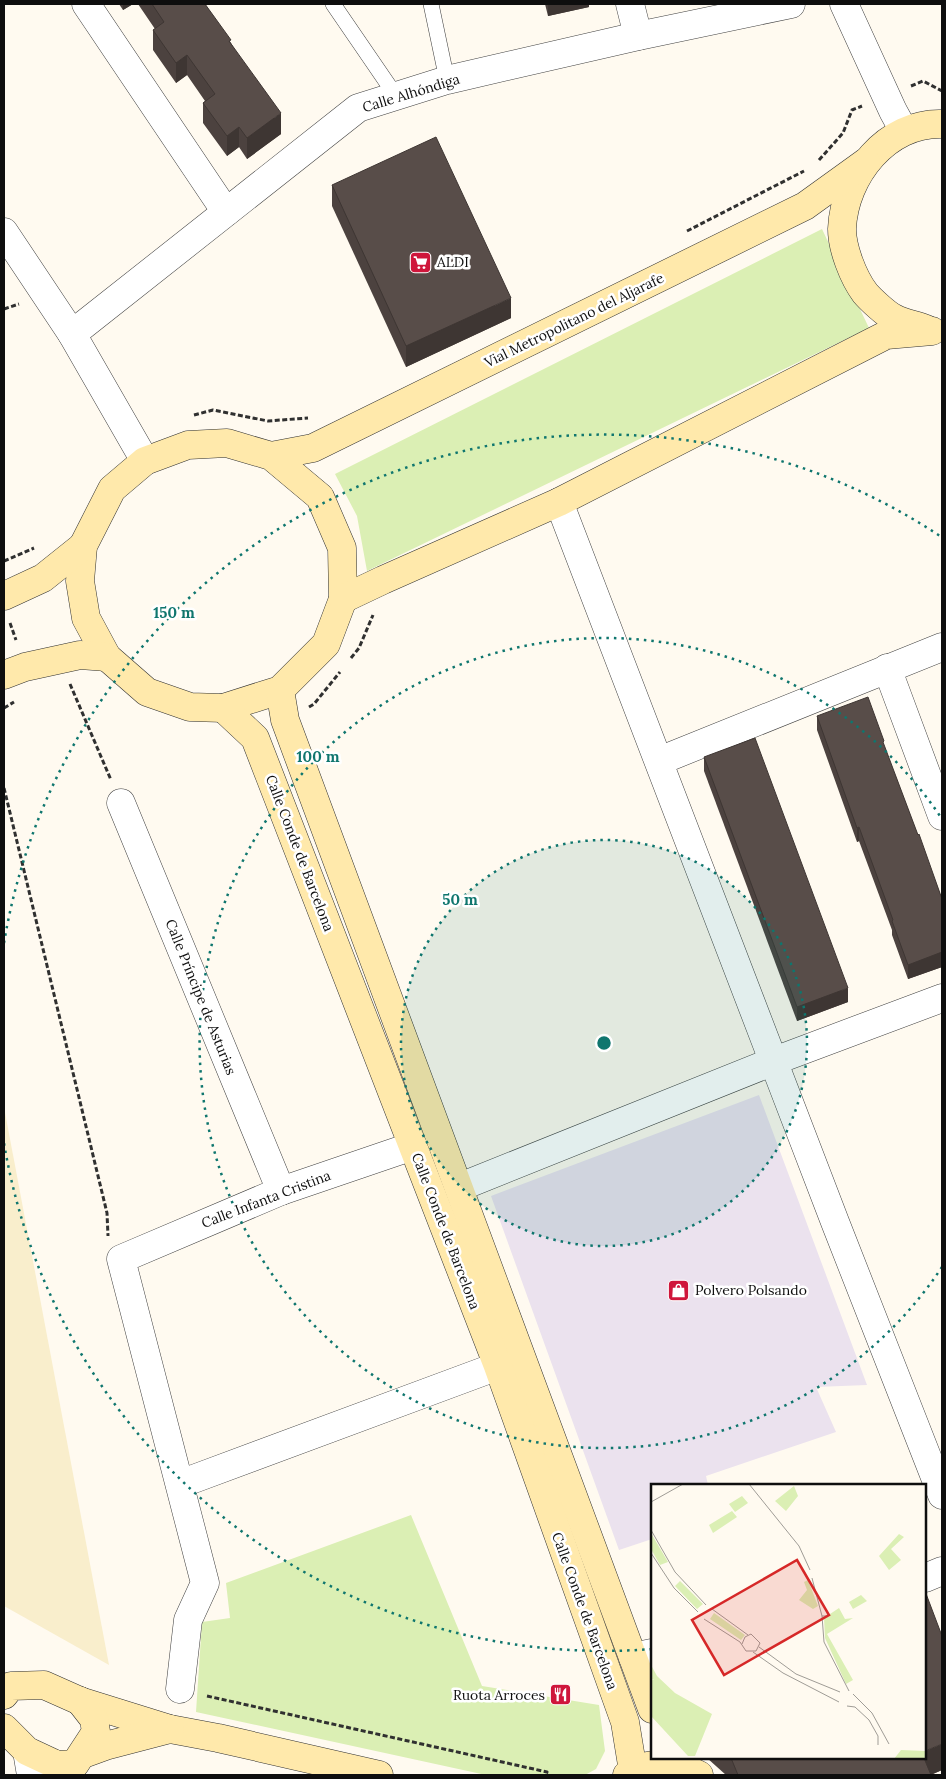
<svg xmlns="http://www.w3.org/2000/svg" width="946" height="1779" font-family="Lora,serif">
  <rect width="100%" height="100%" fill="#fffaf0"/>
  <path fill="#ebe2ee" d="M759,1095L867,1385L816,1387L836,1432L706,1476L708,1485H652V1539L619,1550L491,1196Z"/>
  <path fill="#f9eecc" d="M4,1107L109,1665L4,1606Z"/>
  <g fill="#dbefb4">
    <path d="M822,229L869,328L367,571L357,516L335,474Z"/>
    <path d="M411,1515L482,1686L599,1705L605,1751L596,1769L585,1775H486L196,1712L202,1622L230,1618L226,1583Z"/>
  </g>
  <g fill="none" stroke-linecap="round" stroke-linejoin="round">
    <defs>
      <g id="lane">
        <path d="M333,4L396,96"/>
        <path d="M431,4L447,80"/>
      </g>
      <g id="street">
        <path d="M86,4L226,212"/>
        <path d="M630,4L638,36"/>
        <path d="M844,4L893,111L904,131"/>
        <path d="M4,232L72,334L145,461"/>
        <path d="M72,334L358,108L447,80L638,36L791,4"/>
        <path d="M559,502L835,1222L942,1495"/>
        <path d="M887,668L942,816"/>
        <path d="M659,761L942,647"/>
        <path d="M121,803L281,1191"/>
        <path d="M460,1187L774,1061L942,998"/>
        <path d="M180,1484L498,1366"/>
        <path d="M925,1578L942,1571"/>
        <path d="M633,1657L652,1653"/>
        <path d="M180,1689L188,1620L205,1583L121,1259L281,1191L413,1146"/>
        <path d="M27,1751L31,1775"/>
      </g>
      <g id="secondary">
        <path d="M926,329C916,325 903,323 894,318C886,314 870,299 865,293C853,277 842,248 842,229C844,176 887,122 942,124"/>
        <path d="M271,456L320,497L342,548L343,599L326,644L280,690L223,708L190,707L147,692L107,657L86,618L80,581L83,546L112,489L145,461L188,445L227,443L271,456L313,448L805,206L866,162"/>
        <path d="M4,596L43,578L83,546"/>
        <path d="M343,599L383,580L559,502L886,335L932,331"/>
        <path d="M4,675L25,667L80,655L107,657"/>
        <path d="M280,690L285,720L652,1709"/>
        <path d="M223,708L255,738L498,1366L625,1722L633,1771"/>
        <path d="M4,1695L11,1686L44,1685L80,1701L170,1729L218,1738L379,1775"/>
        <path d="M4,1728L27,1751L57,1765L75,1764L96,1732L94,1719L80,1701"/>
        <path d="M83,1754L105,1746L170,1729"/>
        <path d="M627,1775C648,1760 678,1763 699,1775"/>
      </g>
    </defs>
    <use href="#lane" stroke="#414141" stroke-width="16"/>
    <use href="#street" stroke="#414141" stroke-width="29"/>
    <use href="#secondary" stroke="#303030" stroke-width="29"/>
    <g stroke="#303030" stroke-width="3" stroke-dasharray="5 2.5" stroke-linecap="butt">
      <path d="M911,86L923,81L942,91"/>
      <path d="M819,160L843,133L852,110L862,106"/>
      <path d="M687,231L804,171"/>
      <path d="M4,309L19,304"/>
      <path d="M194,415L213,410L268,421L308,418"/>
      <path d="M4,561L34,548"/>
      <path d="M10,623L16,640"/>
      <path d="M351,658L359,648L373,615"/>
      <path d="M70,684L111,780"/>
      <path d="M309,707L314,704L340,672"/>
      <path d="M4,708L14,702"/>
      <path d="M4,788L107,1213L108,1236"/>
      <path d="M207,1696L547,1772L546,1775"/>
    </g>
    <use href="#lane" stroke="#fff" stroke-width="15"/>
    <use href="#street" stroke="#fff" stroke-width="28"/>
    <use href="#secondary" stroke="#ffe9ab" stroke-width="28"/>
  </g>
  <g fill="#4c423f">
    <path d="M119,4H133L123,10Z"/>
    <path d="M138,4H205L231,43L281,134L247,159L239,147L227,156L203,123V103L205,101L187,75L176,83L153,50V30L155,29Z"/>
    <path d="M545,4H589V7L548,16Z"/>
    <path d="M332,185L511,318L406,367L332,206Z"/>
    <path d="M817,716L884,746L942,899V967L908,979L892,935V930L859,841L857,842L817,730Z"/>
    <path d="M704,757L848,1002L797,1021L704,771Z"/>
    <path d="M707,1758H925L942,1770L931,1775H726Z"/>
  </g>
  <g fill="#3e3633">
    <path d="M123,4H133L123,10Z"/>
    <path d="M548,4H589V7L548,16Z"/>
    <path d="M187,55V75L176,83V63Z"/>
    <path d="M281,113V134L247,159V138Z"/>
    <path d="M239,127V147L227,156V136Z"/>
    <path d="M511,298V318L406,367V346Z"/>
    <path d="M859,827V841L857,842V828Z"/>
    <path d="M942,952V967L908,979V965Z"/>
    <path d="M848,988V1002L797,1021V1007Z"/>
    <path d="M942,1744V1770L930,1775L922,1758H925V1751Z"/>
  </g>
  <g fill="#584d49" stroke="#3e3633">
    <path d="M152,4H205L231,40L229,41L281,113L247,138L239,127L227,136L203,103L215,94L187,55L176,63L153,30L164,22Z"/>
    <path d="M436,137L511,298L406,346L332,185Z"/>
    <path d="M868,697L884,741L883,742L918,835L919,834L942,899V952L908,965L892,921L893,920L859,827L857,828L817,716Z"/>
    <path d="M755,738L848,988L797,1007L704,757Z"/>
    <path d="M925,1591L942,1636V1744L925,1751Z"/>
    <path d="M731,1758H924L931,1775H738Z"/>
  </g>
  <circle cx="604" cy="1043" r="203" fill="#0f766e" fill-opacity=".12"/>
  <g fill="none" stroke="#0f766e" stroke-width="2.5" stroke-dasharray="2.5 5">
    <circle cx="604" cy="1043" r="203"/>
    <path d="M942 1267A405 405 0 1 1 942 819"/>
    <path d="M652 1649A608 608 0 0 1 4 1143M4 943A608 608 0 0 1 940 536"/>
  </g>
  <defs>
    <symbol id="supermarket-square" viewBox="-11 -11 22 22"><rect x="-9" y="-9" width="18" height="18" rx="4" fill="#cf163b" stroke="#fff"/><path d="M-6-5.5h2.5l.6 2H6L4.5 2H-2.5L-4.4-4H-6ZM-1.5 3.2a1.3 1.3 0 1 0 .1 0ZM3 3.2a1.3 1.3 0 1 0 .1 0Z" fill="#fff"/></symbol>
    <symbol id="shop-square" viewBox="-11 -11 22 22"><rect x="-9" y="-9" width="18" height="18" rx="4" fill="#cf163b" stroke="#fff"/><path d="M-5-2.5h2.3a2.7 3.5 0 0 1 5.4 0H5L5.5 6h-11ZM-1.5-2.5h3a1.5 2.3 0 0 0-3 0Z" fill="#fff"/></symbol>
    <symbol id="restaurant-square" viewBox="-11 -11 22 22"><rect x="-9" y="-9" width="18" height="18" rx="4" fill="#cf163b" stroke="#fff"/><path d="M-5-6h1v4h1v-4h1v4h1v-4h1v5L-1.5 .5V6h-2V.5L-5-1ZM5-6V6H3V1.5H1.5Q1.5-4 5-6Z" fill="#fff"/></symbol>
  </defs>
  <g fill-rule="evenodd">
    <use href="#supermarket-square" x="408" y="250" width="25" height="25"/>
    <use href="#shop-square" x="666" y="1278" width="25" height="25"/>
    <use href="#restaurant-square" x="548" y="1682" width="25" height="25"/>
  </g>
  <g text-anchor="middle" stroke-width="5" stroke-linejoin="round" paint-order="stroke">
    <g font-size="14" fill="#0e0e0e" stroke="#fff">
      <text transform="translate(411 93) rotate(-17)" y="5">Calle Alhóndiga</text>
      <text transform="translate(574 320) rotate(-26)" y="5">Vial Metropolitano del Aljarafe</text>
      <text transform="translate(300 853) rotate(69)" y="5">Calle Conde de Barcelona</text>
      <text transform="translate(201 997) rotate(68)" y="5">Calle Príncipe de Asturias</text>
      <text transform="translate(266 1199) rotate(-21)" y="5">Calle Infanta Cristina</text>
      <text transform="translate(446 1231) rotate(69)" y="5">Calle Conde de Barcelona</text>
      <text transform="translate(585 1611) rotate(70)" y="5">Calle Conde de Barcelona</text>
    </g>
    <g font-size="14" fill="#0e0e0e" stroke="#fff" text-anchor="start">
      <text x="437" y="267">ALDI</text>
      <text x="695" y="1295">Polvero Polsando</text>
      <text x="545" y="1700" text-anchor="end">Ruota Arroces</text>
    </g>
  </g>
  <g transform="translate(651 1484)">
    <rect width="275" height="275" fill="#fffaf0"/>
    <path d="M143,2L147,12L135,27L124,17ZM91,12L97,19L84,28L78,20ZM81,27L86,33L62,49L58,41ZM0,49L17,78L9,81L0,65ZM248,50L253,53L240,65L250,76L238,86L228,72ZM157,96L167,122L162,125L148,116L156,106L153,98ZM29,97L52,120L46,125L24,102ZM210,111L216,117L202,125L198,118ZM188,124L194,135L202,134L176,150L202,196L195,200L174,154L173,134ZM63,129L94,151L90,156L59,135ZM0,181L6,192L24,209L61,230L44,272H37L0,232V197L3,195L0,196ZM250,266L275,267V275H243Z" fill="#dbefb4"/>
    <path fill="none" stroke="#9f9c96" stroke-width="1" d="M98,0L148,62L159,86M0,18L32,0M0,46L24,88L55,121M0,69L23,104L47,128M161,94L171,132H175M61,125L97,151M171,132L173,158L198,207M53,135L89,158L95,167H105L109,159L100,150L94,153L91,160M108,163L145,190L189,208M102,168L132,189L188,218M202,210L221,229L238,260M196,222L204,223L218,236L227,252V261"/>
    <path fill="#d62828" fill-opacity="0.15" stroke="#d62828" stroke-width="2.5" d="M146,76L178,131L73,191L41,136Z"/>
    <rect width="275" height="275" fill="none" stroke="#0e0e0e" stroke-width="2.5"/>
  </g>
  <circle cx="604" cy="1043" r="8" fill="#0f766e" stroke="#fff" stroke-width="2.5"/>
  <g font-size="15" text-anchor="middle" font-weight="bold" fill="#0f766e" stroke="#fff" stroke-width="5" stroke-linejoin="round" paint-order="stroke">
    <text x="174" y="618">150 m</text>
    <text x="318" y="762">100 m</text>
    <text x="460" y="905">50 m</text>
  </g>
  <rect width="946" height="1779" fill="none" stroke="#0e0e0e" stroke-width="10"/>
</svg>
